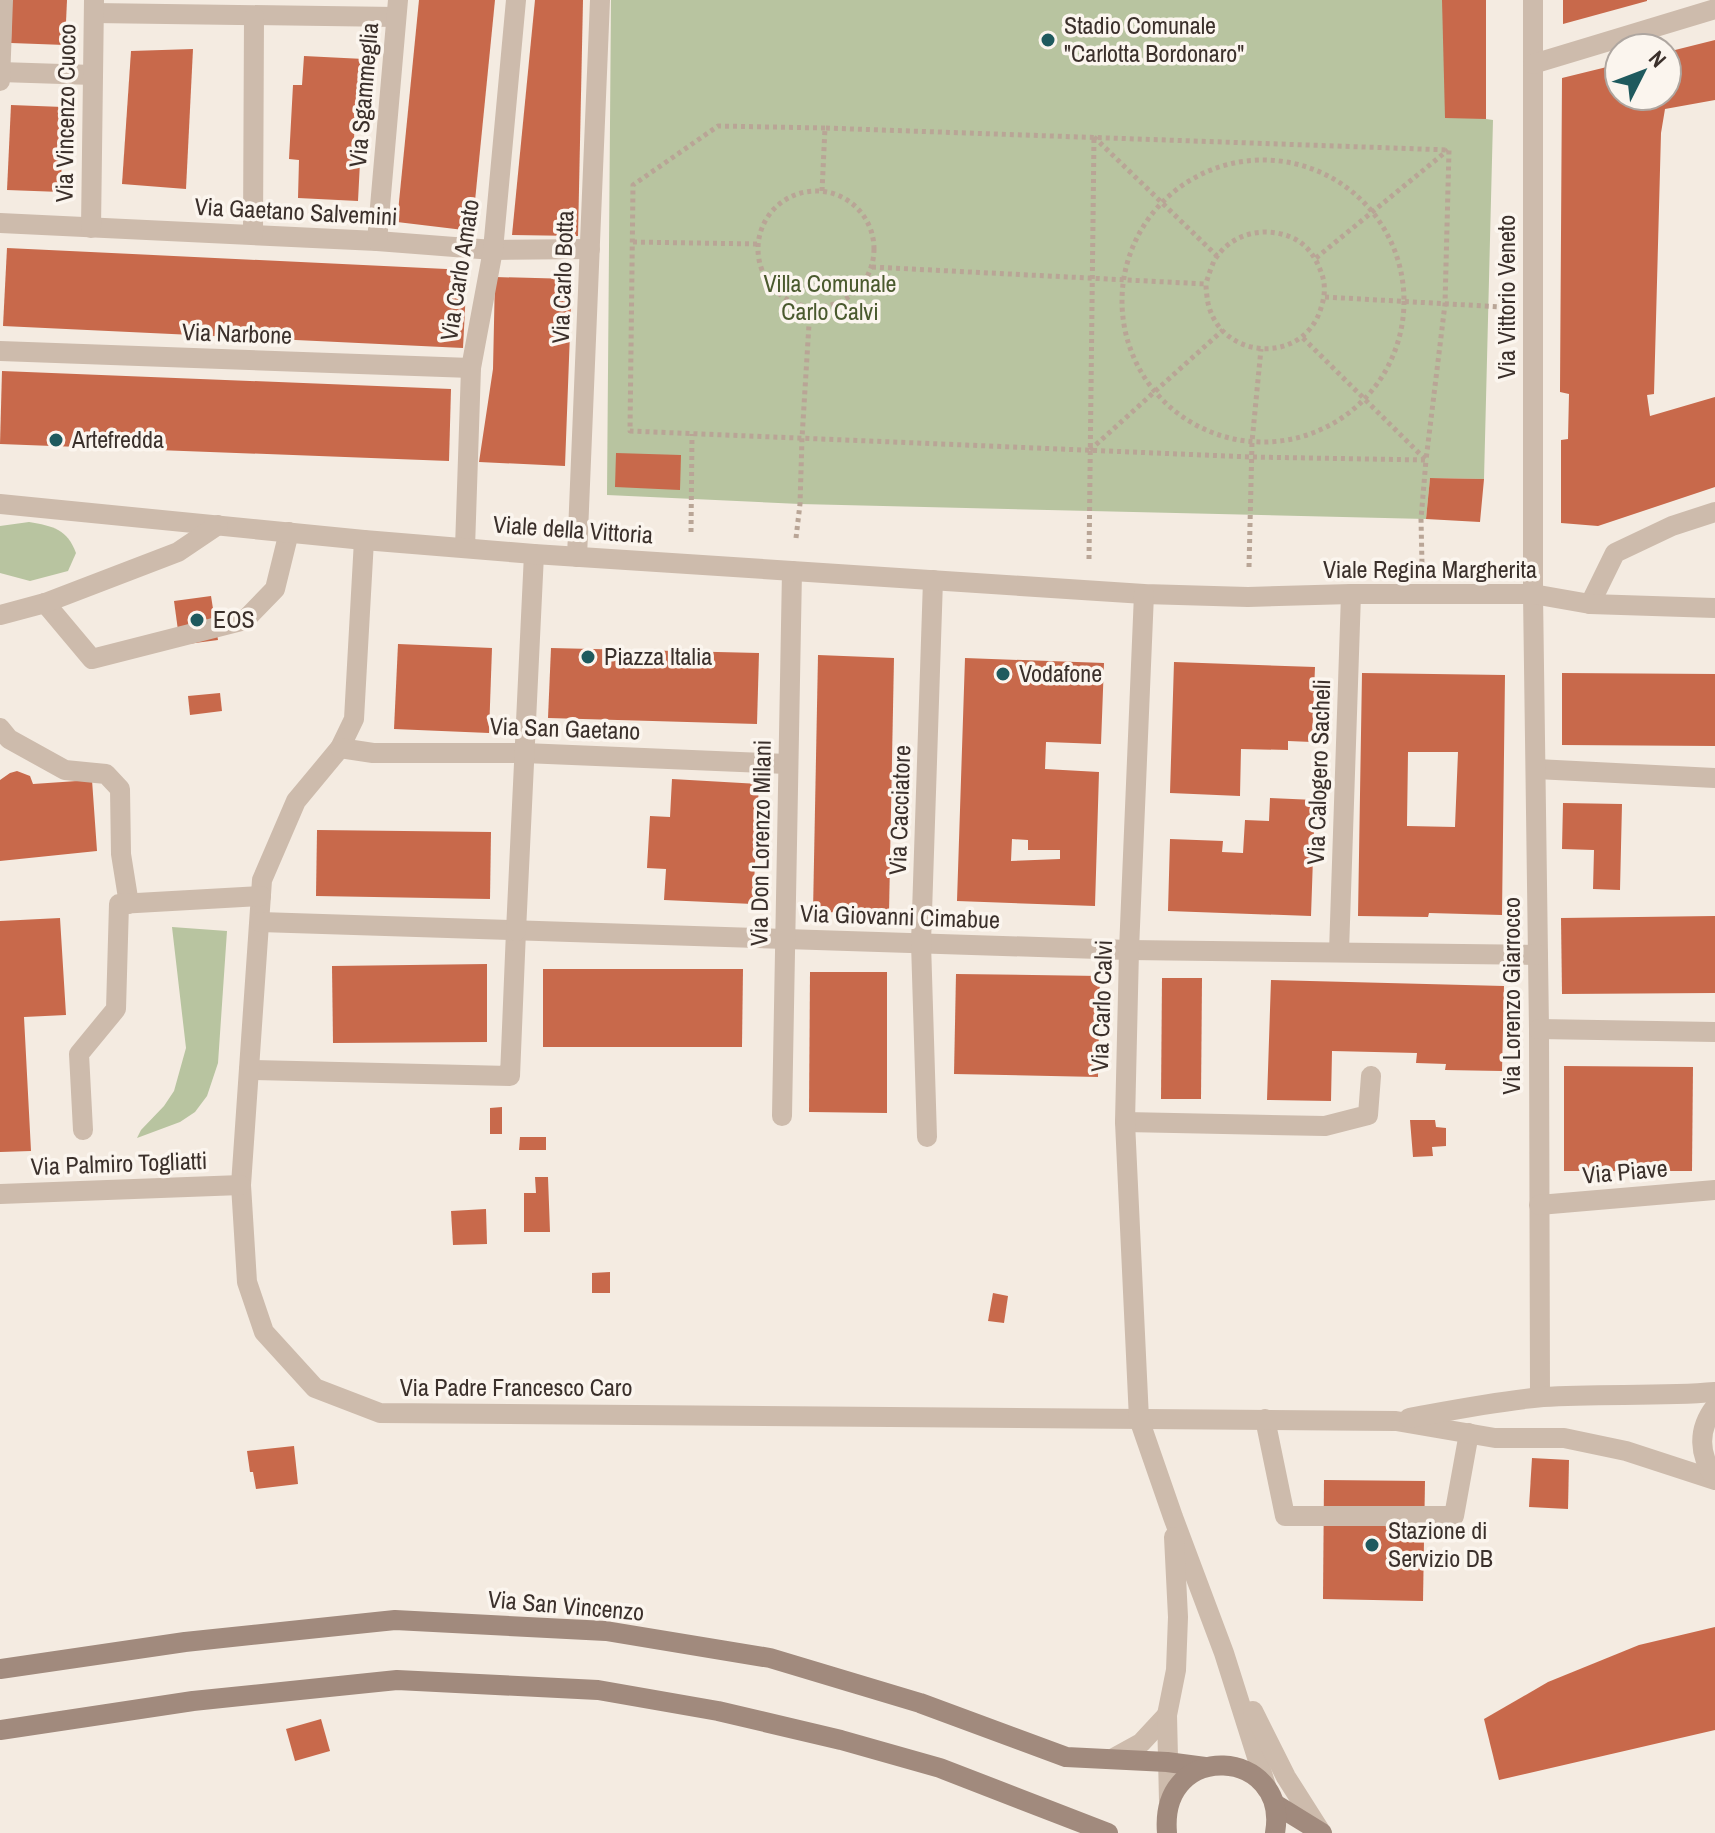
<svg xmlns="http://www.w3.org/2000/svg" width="1715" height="1833" font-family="'Archivo Narrow',sans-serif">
  <rect width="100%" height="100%" fill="#f4ebe1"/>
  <g fill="#b8c4a0">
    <path d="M611,0H1486V119L1493,120L1484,479L1430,478L1426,519L800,504L607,495Z"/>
    <path d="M29,522C53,526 67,529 76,553L68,571L30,581L0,573V526Z"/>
    <path d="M172,927L227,931L218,1063L207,1096L195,1112L180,1122L137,1138L141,1130L164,1106L174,1091L186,1048Z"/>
  </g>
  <g fill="#c8694b" fill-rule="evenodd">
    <path d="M12,0H67L65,45L11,43Z"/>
    <path d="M419,0H495L472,231L397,222Z"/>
    <path d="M535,0H583L578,236L512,235Z"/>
    <path d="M1442,0H1486V119L1445,118Z"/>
    <path d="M1563,0H1647V1L1563,24Z"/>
    <path d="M1715,40V100L1665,109L1661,133L1654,394L1647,395L1650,416L1715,397V487L1598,526L1561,523V440L1568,439L1569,394L1560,392L1562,78L1619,64V96H1667V52Z"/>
    <path d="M193,49L186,189L122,184L131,51Z"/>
    <path d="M304,56L364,59L362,94H356L353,162H360L358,201L298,198L299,160L289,159L293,85H302Z"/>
    <path d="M11,105L63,107L61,192L7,190Z"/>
    <path d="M7,248L467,270L463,348L3,326Z"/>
    <path d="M495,277L572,279L565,466L479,462L493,369Z"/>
    <path d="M2,371L451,389L449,461L0,444Z"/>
    <path d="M616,453L681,455L680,490L615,487Z"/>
    <path d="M1430,478L1484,479L1480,522L1426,519Z"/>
    <path d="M211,596L218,640L180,645L174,601Z"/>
    <path d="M398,644L492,648L489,733L394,729Z"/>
    <path d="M551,648L759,653L757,724L548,718Z"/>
    <path d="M818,655L894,658L889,913L813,912Z"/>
    <path d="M965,658L1104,663L1101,744L1046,742L1045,769L1099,772L1095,906L957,901ZM1012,839L1028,840V850H1060V859L1011,861Z"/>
    <path d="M1174,662L1315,667L1312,742L1288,741V750L1241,749L1240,796L1170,793Z"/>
    <path d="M1362,673L1505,675L1502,915L1429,913L1428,917L1358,916ZM1408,752H1458L1455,827L1407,826Z"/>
    <path d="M1562,673L1715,674V746L1562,745Z"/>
    <path d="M220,693L222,711L190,715L188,696Z"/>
    <path d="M17,771L30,776L33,784L92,780L97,851L0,861V780L10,773Z"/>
    <path d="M672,779L759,784L753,904L664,900L666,869L647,868L650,816L670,817Z"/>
    <path d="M1270,798L1315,800L1311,916L1168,911L1170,839L1223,841L1222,852L1243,853L1245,820L1269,821Z"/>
    <path d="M1563,803L1622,804L1620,890L1593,889L1594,850L1562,849Z"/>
    <path d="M317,830L491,832L490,899L316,896Z"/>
    <path d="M1715,916V993L1562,994L1561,918Z"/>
    <path d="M60,918L66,1015L24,1017L31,1151L0,1152V921Z"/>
    <path d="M487,964V1042L333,1043L332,966Z"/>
    <path d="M543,969H743L742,1047H543Z"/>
    <path d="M810,972H887V1113L809,1112Z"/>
    <path d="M956,974L1100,976L1098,1077L954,1074Z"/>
    <path d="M1162,978H1202L1201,1099H1161Z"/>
    <path d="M1271,980L1504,986L1502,1071L1445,1070L1446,1064L1416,1063L1417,1053L1332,1051L1331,1101L1267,1100Z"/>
    <path d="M1564,1066L1693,1067L1692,1171H1564Z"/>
    <path d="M502,1107V1134H490V1108Z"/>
    <path d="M1410,1120H1435L1436,1127L1446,1128V1146L1432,1147L1433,1156L1413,1157Z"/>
    <path d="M520,1137H546V1150H519Z"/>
    <path d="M535,1177H548L550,1232H524V1193H536Z"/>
    <path d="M486,1209L487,1244L453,1245L451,1211Z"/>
    <path d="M610,1272V1293H592V1273Z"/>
    <path d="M993,1293L1008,1296L1004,1323L988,1321Z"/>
    <path d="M294,1446L298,1484L256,1489L253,1472H250L247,1451Z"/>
    <path d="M1532,1458L1569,1460L1568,1509L1529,1507Z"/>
    <path d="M1324,1480L1425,1481L1423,1601L1323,1599Z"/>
    <path d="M1715,1627V1730L1499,1780L1484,1719L1548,1682L1639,1645Z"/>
    <path d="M321,1719L330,1751L295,1761L286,1729Z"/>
  </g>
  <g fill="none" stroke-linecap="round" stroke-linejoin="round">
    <g stroke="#b9a596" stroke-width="5" stroke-dasharray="4 4" stroke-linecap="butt">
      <path d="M825,128L718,126L633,185L630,431L1251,457L1426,460L1421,519L1422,564"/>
      <path d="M1094,137L1217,256"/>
      <circle cx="1263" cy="301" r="141"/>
      <circle cx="816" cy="249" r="58"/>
      <path d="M822,191L825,128L1449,150L1445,304L1426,460L1302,337"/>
      <path d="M633,242L758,244"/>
      <path d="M1316,258L1448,150"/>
      <path d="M872,267L1206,284C1206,290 1207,297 1208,303C1221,361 1304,365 1321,308C1325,296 1326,284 1321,272C1316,258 1308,246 1295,239C1267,225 1231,232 1214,261C1211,268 1208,276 1206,284"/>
      <path d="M1325,297L1503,307"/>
      <path d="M1090,450L1223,330"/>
      <path d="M691,532L692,434"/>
      <path d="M796,538L800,504L802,438L810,308"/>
      <path d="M1089,559L1094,136"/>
      <path d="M1249,567L1252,442L1261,349"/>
    </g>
    <g stroke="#cdbbac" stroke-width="20">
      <path d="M45,603L92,659L245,620L275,589L289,532"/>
      <path d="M0,728L9,739L65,770L106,774L120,789L121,854L129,904"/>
      <path d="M1536,769L1715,778"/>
      <path d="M249,1070L510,1076L516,931"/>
      <path d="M1125,1122L1325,1126L1368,1115L1371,1076"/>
      <path d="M1265,1419L1285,1516H1454L1469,1433"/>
    </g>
    <g stroke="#cdbbac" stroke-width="20">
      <path d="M1533,0V594L1539,1029L1540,1397"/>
      <path d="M94,13L396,17"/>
      <path d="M1533,64L1715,9"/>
      <path d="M0,72L93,75"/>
      <path d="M0,81L3,0"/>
      <path d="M0,223L377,241L493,250L590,249"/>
      <path d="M91,228L94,0"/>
      <path d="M253,234L254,17"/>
      <path d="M377,241L398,0"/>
      <path d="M0,351L471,368"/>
      <path d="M364,540L354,719L340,748L296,801L262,880L241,1185L247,1282L264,1332L315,1388L380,1413L1396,1421L1495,1438H1564L1626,1451L1715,1480"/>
      <path d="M465,548L471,368L493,250L516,0"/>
      <path d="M577,557L600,0"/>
      <path d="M1590,604L1615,553L1672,526L1715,512"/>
      <path d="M340,748L373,753H524L788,764"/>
      <path d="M260,922L1129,950L1538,955"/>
      <path d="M516,931L534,554"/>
      <path d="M1339,952L1351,594"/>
      <path d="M1539,1029L1715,1032"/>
      <path d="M782,1116L792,571"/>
      <path d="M83,1130L79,1054L116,1009L119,904L261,896"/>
      <path d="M927,1137L921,943L933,580"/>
      <path d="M0,1194L241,1185"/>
      <path d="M1539,1205L1715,1190"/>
      <path d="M1715,1407C1697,1430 1699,1455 1715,1478"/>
      <path d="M1409,1418C1453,1410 1498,1401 1543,1397C1600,1393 1658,1397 1715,1392"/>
    </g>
    <g stroke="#cdbbac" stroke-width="20">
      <path d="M0,504L364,540L534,554L1144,594L1248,597L1351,594H1533L1590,604L1715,608"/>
      <path d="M1144,594L1129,950L1125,1122L1139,1419L1173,1517L1224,1653L1267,1789"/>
      <path d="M0,615L45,603L178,552L218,525"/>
      <path d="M1253,1711L1286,1777L1321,1832"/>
      <path d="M1112,1759L1141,1743L1167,1715"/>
      <path d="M1169,1801L1167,1715L1176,1670L1178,1617L1174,1537"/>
    </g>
    <g stroke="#a18a7d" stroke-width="20">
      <path d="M0,1669L185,1642L395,1620L606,1631L770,1658L920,1703L1066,1757L1167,1762L1205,1767"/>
      <path d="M0,1730L193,1701L397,1680L598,1690L718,1711L841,1740L940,1768L1108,1833"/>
      <path d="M1275,1804L1322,1833"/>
      <path d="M1167,1833C1159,1738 1290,1748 1275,1833"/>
    </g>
  </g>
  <g fill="#1f5a5e" stroke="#fbf5ee" stroke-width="3">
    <circle cx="1048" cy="40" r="8"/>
    <circle cx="56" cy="440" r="8"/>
    <circle cx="197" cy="620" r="8"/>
    <circle cx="588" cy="657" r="8"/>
    <circle cx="1003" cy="674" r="8"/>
    <circle cx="1372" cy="1545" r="8"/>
  </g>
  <g text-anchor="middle" stroke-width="7" stroke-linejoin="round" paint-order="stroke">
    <g font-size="24" fill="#3b302b" stroke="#fbf5ee" text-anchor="start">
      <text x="1064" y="34">Stadio Comunale<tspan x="1064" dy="28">"Carlotta Bordonaro"</tspan></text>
      <text x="72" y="448">Artefredda</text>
      <text x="213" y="628">EOS</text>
      <text x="604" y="665">Piazza Italia</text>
      <text x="1019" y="682">Vodafone</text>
      <text x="1388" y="1539">Stazione di<tspan x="1388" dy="28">Servizio DB</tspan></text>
    </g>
    <g font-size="24" fill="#3b302b" stroke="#fbf5ee">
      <text transform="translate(364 95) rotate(-85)" y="8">Via Sgammeglia</text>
      <text transform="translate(66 113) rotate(-89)" y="8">Via Vincenzo Cuoco</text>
      <text transform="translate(296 212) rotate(3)" y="8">Via Gaetano Salvemini</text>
      <text transform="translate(460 270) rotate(-81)" y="8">Via Carlo Amato</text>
      <text transform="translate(563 277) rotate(-88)" y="8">Via Carlo Botta</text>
      <text transform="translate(1507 297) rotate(-90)" y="8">Via Vittorio Veneto</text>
      <text transform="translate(237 334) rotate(2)" y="8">Via Narbone</text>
      <text transform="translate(573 530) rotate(4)" y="8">Viale della Vittoria</text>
      <text x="1430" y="578">Viale Regina Margherita</text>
      <text transform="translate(565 729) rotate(2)" y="8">Via San Gaetano</text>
      <text transform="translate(1319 772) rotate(-88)" y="8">Via Calogero Sacheli</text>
      <text transform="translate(900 810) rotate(-88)" y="8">Via Cacciatore</text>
      <text transform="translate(761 843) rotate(-89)" y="8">Via Don Lorenzo Milani</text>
      <text transform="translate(900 917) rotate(2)" y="8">Via Giovanni Cimabue</text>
      <text transform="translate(1512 996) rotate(-90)" y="8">Via Lorenzo Giarrocco</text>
      <text transform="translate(1102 1006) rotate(-88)" y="8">Via Carlo Calvi</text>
      <text transform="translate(119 1164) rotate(-2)" y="8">Via Palmiro Togliatti</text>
      <text transform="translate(1625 1172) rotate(-5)" y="8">Via Piave</text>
      <text x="516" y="1396">Via Padre Francesco Caro</text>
      <text transform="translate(566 1606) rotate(5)" y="8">Via San Vincenzo</text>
    </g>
    <g font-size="24" fill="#4a5a2e" stroke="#fbf5ee">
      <text x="830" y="292">Villa Comunale<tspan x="830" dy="28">Carlo Calvi</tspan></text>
    </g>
  </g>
  <g transform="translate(1643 72) rotate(48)"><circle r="38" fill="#fbf5ee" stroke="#aea6a0" stroke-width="2"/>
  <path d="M0-6L14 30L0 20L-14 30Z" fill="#1f5a5e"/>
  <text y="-12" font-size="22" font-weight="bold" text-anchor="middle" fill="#3b302b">N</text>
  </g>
</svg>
